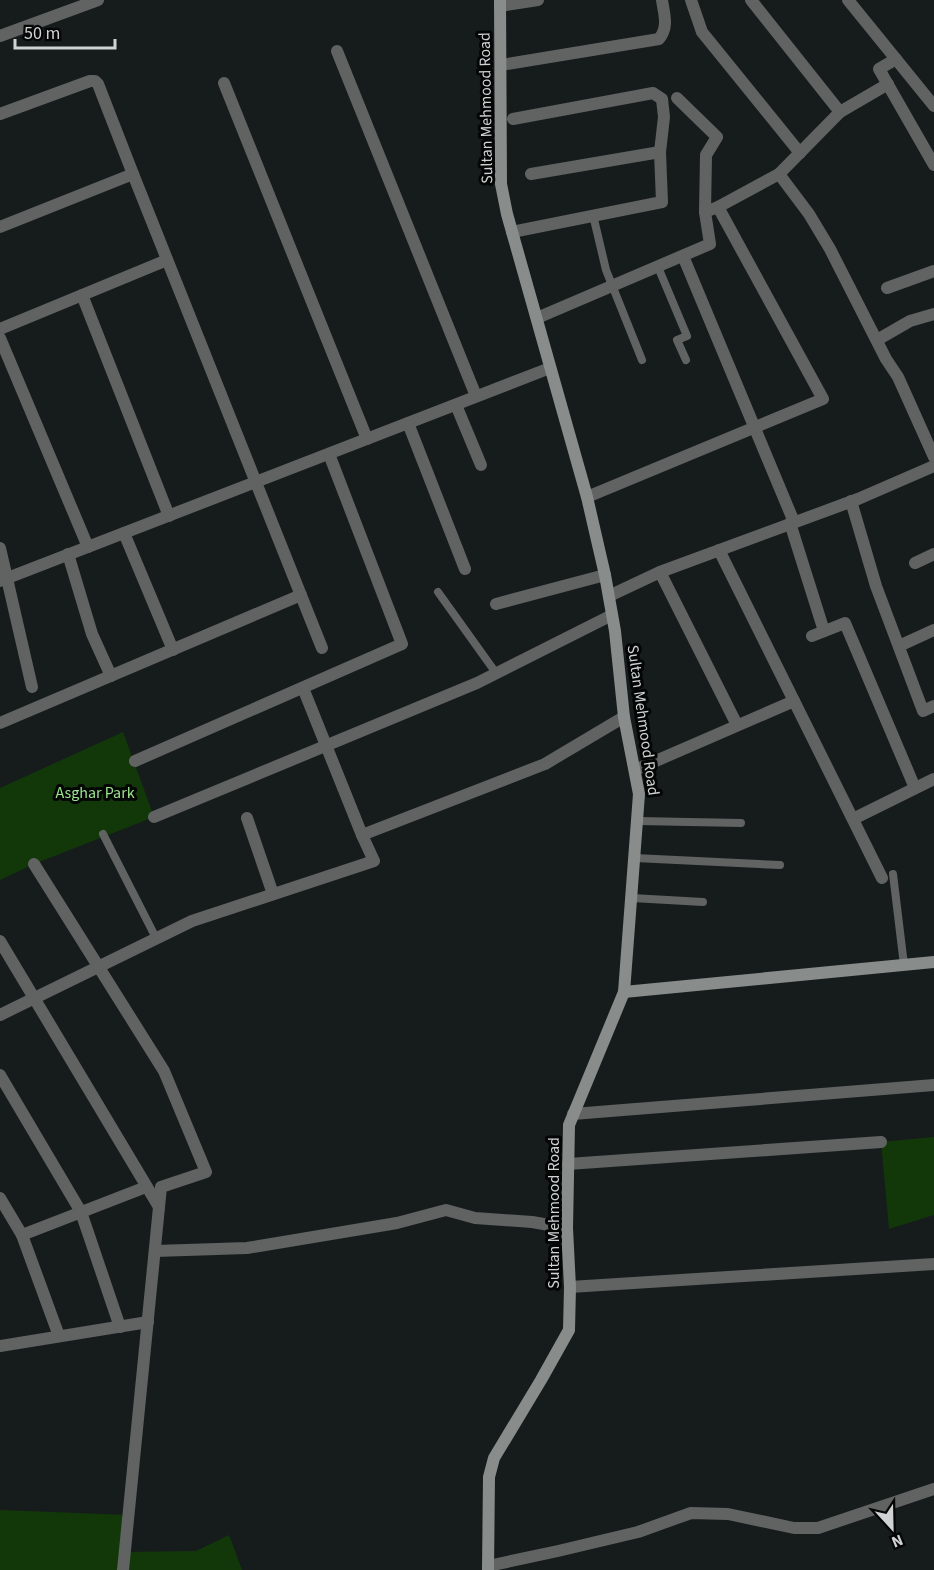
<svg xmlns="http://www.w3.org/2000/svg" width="934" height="1570" font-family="'Source Sans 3',sans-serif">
  <rect width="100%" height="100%" fill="#161c1c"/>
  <g fill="#123809">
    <path d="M123,732L154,817L34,864L0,880V788Z"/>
    <path d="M934,1137V1215L889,1229L881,1142Z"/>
    <path d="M0,1510L129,1515L126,1552L196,1551L229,1535L242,1570H0Z"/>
  </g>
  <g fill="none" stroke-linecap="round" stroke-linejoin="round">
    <g stroke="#606362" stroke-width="8">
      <path d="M593,215L606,270L642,360"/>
      <path d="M658,267L687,336L677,340L686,360"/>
      <path d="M438,592L496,673"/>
      <path d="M638,821L741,823"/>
      <path d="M103,834L156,938"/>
      <path d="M635,858L780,865"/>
      <path d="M893,874L904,965"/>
      <path d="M632,898L703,902"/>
    </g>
    <g stroke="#606362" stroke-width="12">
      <path d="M691,0L702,32L800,153"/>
      <path d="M751,0L840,112"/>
      <path d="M848,0L934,106"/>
      <path d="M500,6L538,0"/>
      <path d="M0,36L98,0"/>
      <path d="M337,51L476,396"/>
      <path d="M896,59L879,69L934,165"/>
      <path d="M501,65L659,39C669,27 664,14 662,0"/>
      <path d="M224,83L367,439"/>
      <path d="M677,98L717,137L706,155L705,212"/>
      <path d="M0,114L90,81H95L98,84L133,174L322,648"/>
      <path d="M531,174L660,152"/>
      <path d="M779,174L840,112L888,84"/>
      <path d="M0,227L133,174"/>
      <path d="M512,232L662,202L660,152L664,117L662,99L653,93L513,119"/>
      <path d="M683,256L794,522"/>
      <path d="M887,288L934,271"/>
      <path d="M82,295L169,516"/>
      <path d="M537,318L710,244L705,212L718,207L779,174L809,214L830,249L886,359L898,377L934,457"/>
      <path d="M0,329L167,260"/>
      <path d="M0,338L88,547"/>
      <path d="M877,340L910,321L934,314"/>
      <path d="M456,405L481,465"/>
      <path d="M408,423L465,569"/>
      <path d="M587,497L823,399L718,207"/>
      <path d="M851,501L876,586L923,711L934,706"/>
      <path d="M790,523L824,631"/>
      <path d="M124,533L173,650"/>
      <path d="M0,548L32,687"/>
      <path d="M719,550L882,878"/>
      <path d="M68,554L92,634L111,676"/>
      <path d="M915,563L934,554"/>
      <path d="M660,572L737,725"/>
      <path d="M0,581L550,368"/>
      <path d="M609,596L660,572L858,499L934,466"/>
      <path d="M496,604L605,575"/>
      <path d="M812,636L845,623L915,788"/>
      <path d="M899,646L934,630"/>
      <path d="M303,688L362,835"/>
      <path d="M0,723L301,595"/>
      <path d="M135,761L402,644L329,454"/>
      <path d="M635,770L794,701"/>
      <path d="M154,817L477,683L612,615"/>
      <path d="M247,818L273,894"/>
      <path d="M853,819L934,779"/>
      <path d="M34,864L164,1071L206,1172L161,1187L123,1570"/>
      <path d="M0,941L159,1207"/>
      <path d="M0,1015L192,921L374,861L362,835L545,764L624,717"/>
      <path d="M0,1075L81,1212L120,1327"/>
      <path d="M573,1114L934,1085"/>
      <path d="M568,1164L881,1142"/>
      <path d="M0,1198L22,1235"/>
      <path d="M155,1251L247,1248L397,1223L446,1210L475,1218L532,1222L567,1228"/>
      <path d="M570,1287L934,1264"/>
      <path d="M59,1336L22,1235L146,1187"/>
      <path d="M0,1346L148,1322"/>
      <path d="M488,1566L558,1551L638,1532L691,1513L728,1514L794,1528H818L934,1489"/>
    </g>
    <g stroke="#888d8b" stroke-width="12">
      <path d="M624,992L934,962"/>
      <path d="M488,1570L489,1477L494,1458L541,1380L569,1330L570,1287L567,1228L569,1125L624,992L639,794L624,717L615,631L605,575L587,497L507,214L501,184L500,0"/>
    </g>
  </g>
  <g text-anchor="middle" stroke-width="6" stroke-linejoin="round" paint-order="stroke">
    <g font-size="16" fill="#cfd3d3" stroke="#040606">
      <text transform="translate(485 108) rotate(-91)" y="6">Sultan Mehmood Road</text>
      <text transform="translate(644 720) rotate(82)" y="6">Sultan Mehmood Road</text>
      <text transform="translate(553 1213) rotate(-90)" y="6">Sultan Mehmood Road</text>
    </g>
    <g font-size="16" fill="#9ce48d" stroke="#040606">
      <text x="95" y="798">Asghar Park</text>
    </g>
  </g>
  <g transform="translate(892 1528) rotate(158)" stroke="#040606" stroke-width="4.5" paint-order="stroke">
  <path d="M0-4.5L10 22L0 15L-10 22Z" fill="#cfd3d3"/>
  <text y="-9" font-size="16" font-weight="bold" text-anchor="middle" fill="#cfd3d3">N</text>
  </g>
  <path d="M15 39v9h100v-9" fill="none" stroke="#cfd3d3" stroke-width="3"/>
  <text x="24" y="39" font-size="18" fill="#cfd3d3" stroke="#040606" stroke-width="4.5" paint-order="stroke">50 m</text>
</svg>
